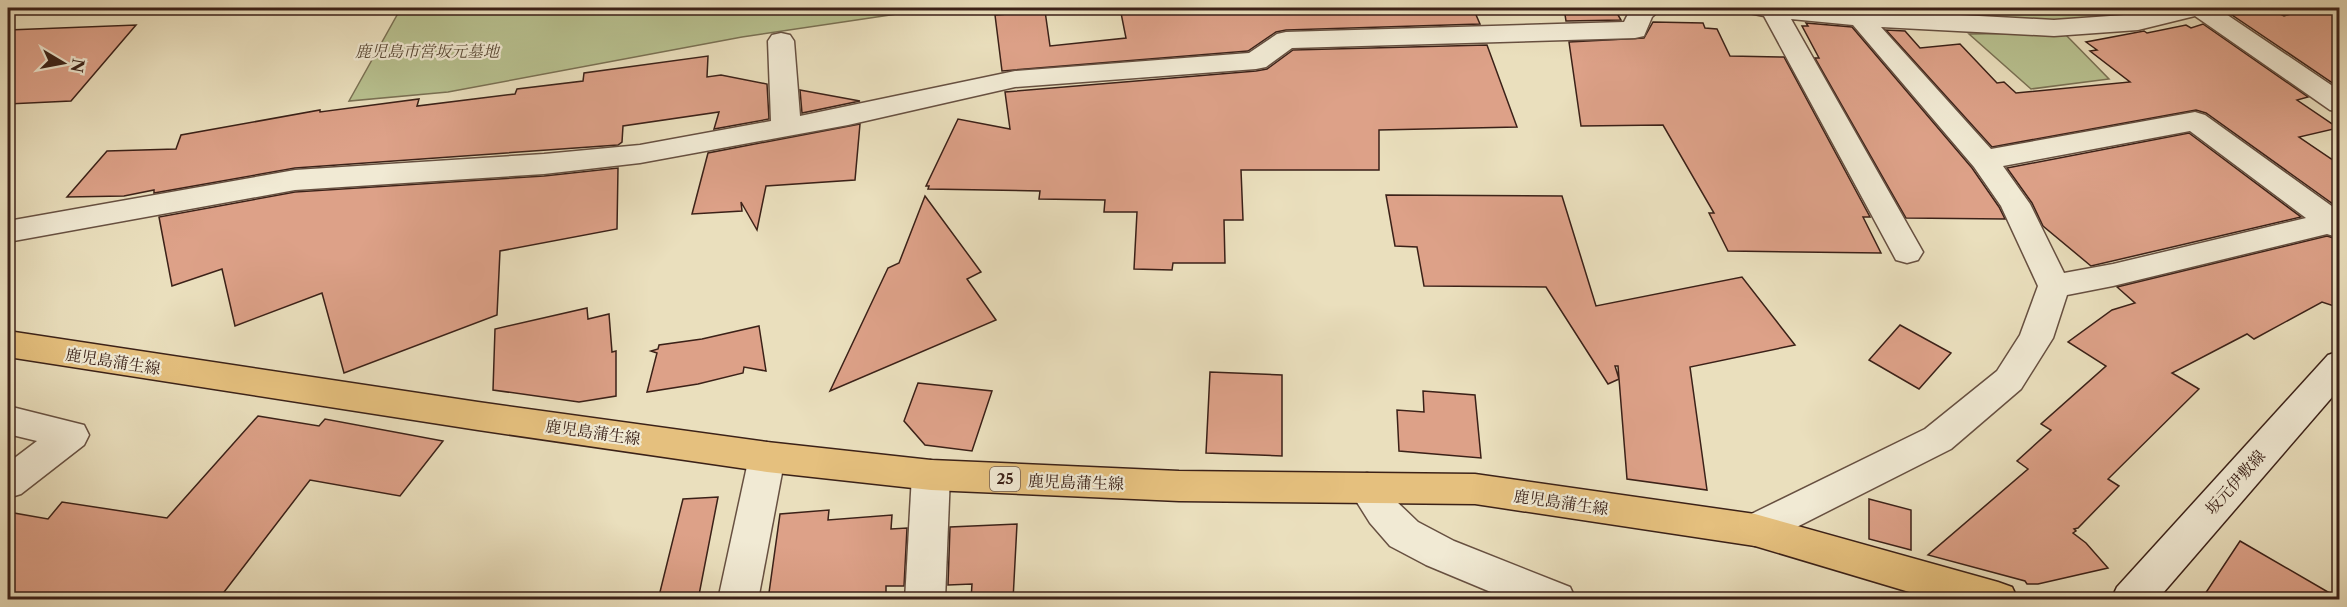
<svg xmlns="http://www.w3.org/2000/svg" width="2347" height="607" font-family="'Libre Caslon Text','Noto Serif JP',serif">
  <rect width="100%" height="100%" fill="#eadfbd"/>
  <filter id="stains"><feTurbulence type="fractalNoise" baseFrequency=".00333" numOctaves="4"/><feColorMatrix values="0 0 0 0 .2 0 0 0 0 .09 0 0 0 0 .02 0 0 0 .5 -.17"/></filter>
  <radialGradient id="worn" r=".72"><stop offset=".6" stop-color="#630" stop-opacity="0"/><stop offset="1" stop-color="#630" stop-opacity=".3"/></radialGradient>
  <g fill="#b8c190" stroke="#7a7154" stroke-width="1.5">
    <path d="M401,8H996L897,14L742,37L448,92L349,101Z"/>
    <path d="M1910,8H2163C2087,28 2005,21 1927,19Z"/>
    <path d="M2064,33L2109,79L2031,89L1969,34Z"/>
  </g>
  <g fill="#dda188" stroke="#3b2118" stroke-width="1.5">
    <path d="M1120,8H1473L1480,24L1286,30L1276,32L1248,51L1002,71L995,15L1045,11L1050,46L1126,38Z"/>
    <path d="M1564,8H1614L1621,20L1566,21Z"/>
    <path d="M2256,8H2268L2284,16L2309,8L2319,13L2340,8V88L2232,15Z"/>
    <path d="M1653,22L1703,23L1705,28L1717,29L1730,56L1784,57L1870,217H1863L1881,253L1728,251L1709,213H1714L1663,125L1581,126L1569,42L1644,38Z"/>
    <path d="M1806,23L1852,27L1972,168L1999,207L2005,219L1906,218L1815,58H1819L1802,26H1808Z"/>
    <path d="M2203,24L2308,97L2297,100L2338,128L2299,137L2340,165V209L2206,113L2196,110L1992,147L1886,30L1905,31L1920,48L1960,44L1997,83L2004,82L2016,93L2130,82L2090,51L2097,50L2086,42L2144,31L2147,33L2186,25L2191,28Z"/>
    <path d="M136,25L71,101L8,104V30Z"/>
    <path d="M1487,45L1517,127L1379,130V170H1241L1243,220H1224L1225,263H1173L1172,270L1134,269L1137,212H1104L1105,200L1039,199L1040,191L928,189L929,186H926L958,119L1010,129L1005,92L1256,71L1267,69L1293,50Z"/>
    <path d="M708,56L707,77L721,75L767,84L769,119L714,129L719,112L623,126L622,142L618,145L295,168L154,193V190L124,196L67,197L107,151L176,149L181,135L320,110V112L419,99L417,106L515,94L517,89L583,81L584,73Z"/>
    <path d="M800,90L860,101L802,113Z"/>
    <path d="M860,124L855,180L766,186L757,230L741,202L742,211L692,214L708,153Z"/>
    <path d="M2189,133L2301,217L2091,266L2043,226L2032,203L2007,168Z"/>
    <path d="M618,168L617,229L500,251L497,315L344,373L322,293L235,326L222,269L172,286L159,217L295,192L544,176Z"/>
    <path d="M1386,195L1562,196L1596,306L1742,277L1795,345L1690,367L1707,490L1627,479L1618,366H1615L1619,379L1608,384L1546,287L1424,286L1417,247L1395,246Z"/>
    <path d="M925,196L981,272L967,279L996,320L830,391L888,268L899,263Z"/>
    <path d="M2327,236L2340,240V308L2322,302L2254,339L2247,334L2172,373L2199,389L2108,479L2119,486L2078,528L2074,529L2076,531L2073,533L2086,543L2108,568L2038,584H2027L2025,581L1928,555L2028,469L2017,461L2051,430L2041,424L2106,366L2068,342L2112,310L2135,303L2117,287Z"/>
    <path d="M587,308L588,319L609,314L612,352L616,351V396L579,402L493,390L495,329Z"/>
    <path d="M1900,325L1951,353L1919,389L1869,360Z"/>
    <path d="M759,326L766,371L744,367L743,373L698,384L647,392L657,353L651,351L658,349L659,345L702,339Z"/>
    <path d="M1210,372L1282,375V456L1206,453Z"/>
    <path d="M918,383L992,391L972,451L925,445L904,421Z"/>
    <path d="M1423,391L1475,395L1481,458L1399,451L1397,410L1424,412Z"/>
    <path d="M258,416L319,426L325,419L443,441L400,496L310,480L218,600H8V512L48,519L62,502L167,518Z"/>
    <path d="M718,497L698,600H658L683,499Z"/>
    <path d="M1869,499L1911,510V550L1869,539Z"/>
    <path d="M829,510L828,520L892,515L891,529L907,528L904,586H886V597L768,600L780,514Z"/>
    <path d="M1017,524L1013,600H971L972,584L948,585L950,527Z"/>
    <path d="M2240,541L2340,599V600H2201Z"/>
  </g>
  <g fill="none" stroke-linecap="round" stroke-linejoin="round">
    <defs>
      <g id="minor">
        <path d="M1631,8H1662L1652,17L1644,36L1635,38L1292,48L1266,67L1256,69L1015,87L848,125L640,163L544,174L295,190L8,242V221L295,170L544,154L640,145L771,121L768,41L772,35L781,33L790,35L794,41L800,116L1015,71L1249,53L1277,34L1286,32L1624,22Z"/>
        <path d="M1745,8H1867L1869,10L2054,20L2138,14L2165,8H2217L2340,91V112L2330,110L2195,16L2138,30L2054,36L1881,27L1991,149L2195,112L2205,115L2340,212V238L2327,234L2113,286L2067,295L2053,338L2021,389L1951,449L1769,541L1755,546L1741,541L1736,530L1741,519L1925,429L1997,371L2020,335L2038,286L2001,206L1974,167L1853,25L1791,19L1923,252L1918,260L1907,263L1896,260L1764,16L1749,13ZM2190,131L2306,218L2113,264L2064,273L2030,204L2003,166Z"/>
        <path d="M8,406L84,425L89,435L84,445L21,494L8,498V463L37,441L8,434Z"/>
        <path d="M767,442L780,447L785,457L758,600H718L749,457L754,447Z"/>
        <path d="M931,460L944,464L950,475L945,600H905L912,475L918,464Z"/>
        <path d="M1367,473L1380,477L1396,501L1418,522L1454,541L1570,587L1576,600H1510L1426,565L1390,546L1370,523L1348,488L1354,477Z"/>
      </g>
      <path id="secondary" d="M2340,351V388L2157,600H2111L2117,587L2328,355Z"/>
      <path id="primary" d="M8,331L478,402L767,442L931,460L1179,471L1475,474L1755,514L1998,582L2012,587L2018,600H1936L1755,546L1475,504L1179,501L931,490L767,472L478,430L8,357Z"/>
    </defs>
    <use href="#minor" stroke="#675041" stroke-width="3"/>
    <use href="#secondary" stroke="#3b2118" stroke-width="3"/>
    <use href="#primary" stroke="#3b2118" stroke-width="3"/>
    <use href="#minor" fill="#f1ead4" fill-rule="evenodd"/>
    <use href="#secondary" fill="#f1ead4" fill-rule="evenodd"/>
    <use href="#primary" fill="#e5c07e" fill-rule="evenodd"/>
  </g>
  <g text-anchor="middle" stroke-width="4.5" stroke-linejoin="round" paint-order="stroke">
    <rect fill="#f1ead4" stroke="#725d50" stroke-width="1.5" x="990" y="467" width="30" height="24" rx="4.5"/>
    <g font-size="15" font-weight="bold" fill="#3b2118">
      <text x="1005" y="484">25</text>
    </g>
    <g font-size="16" font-style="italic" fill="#5a4936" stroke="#f1ead4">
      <text x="427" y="57">鹿児島市営坂元墓地</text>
    </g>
    <g font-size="16" fill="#3b2118" stroke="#f1ead4">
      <text transform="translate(113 361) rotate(9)" y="6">鹿児島蒲生線</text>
      <text transform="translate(593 432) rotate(8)" y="6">鹿児島蒲生線</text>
      <text transform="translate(1076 482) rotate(2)" y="6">鹿児島蒲生線</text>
      <text transform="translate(2235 482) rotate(-48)" y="6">坂元伊敷線</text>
      <text transform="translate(1561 502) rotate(8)" y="6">鹿児島蒲生線</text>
    </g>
  </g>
  <rect width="2347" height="607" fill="none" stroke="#eadfbd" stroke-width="30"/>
  <rect x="9" y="9" width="2329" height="589" fill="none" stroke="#3b2118" stroke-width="3"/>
  <rect x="15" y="15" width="2317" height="577" fill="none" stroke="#3b2118" stroke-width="1.5"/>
  <g transform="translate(63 63) rotate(100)" stroke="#f1ead4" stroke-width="4.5" paint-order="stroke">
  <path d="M0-4.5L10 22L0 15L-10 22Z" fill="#3b2118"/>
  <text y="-9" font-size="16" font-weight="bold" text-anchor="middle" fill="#3b2118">N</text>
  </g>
  <rect width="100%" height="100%" filter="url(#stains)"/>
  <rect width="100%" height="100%" fill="url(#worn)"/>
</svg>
